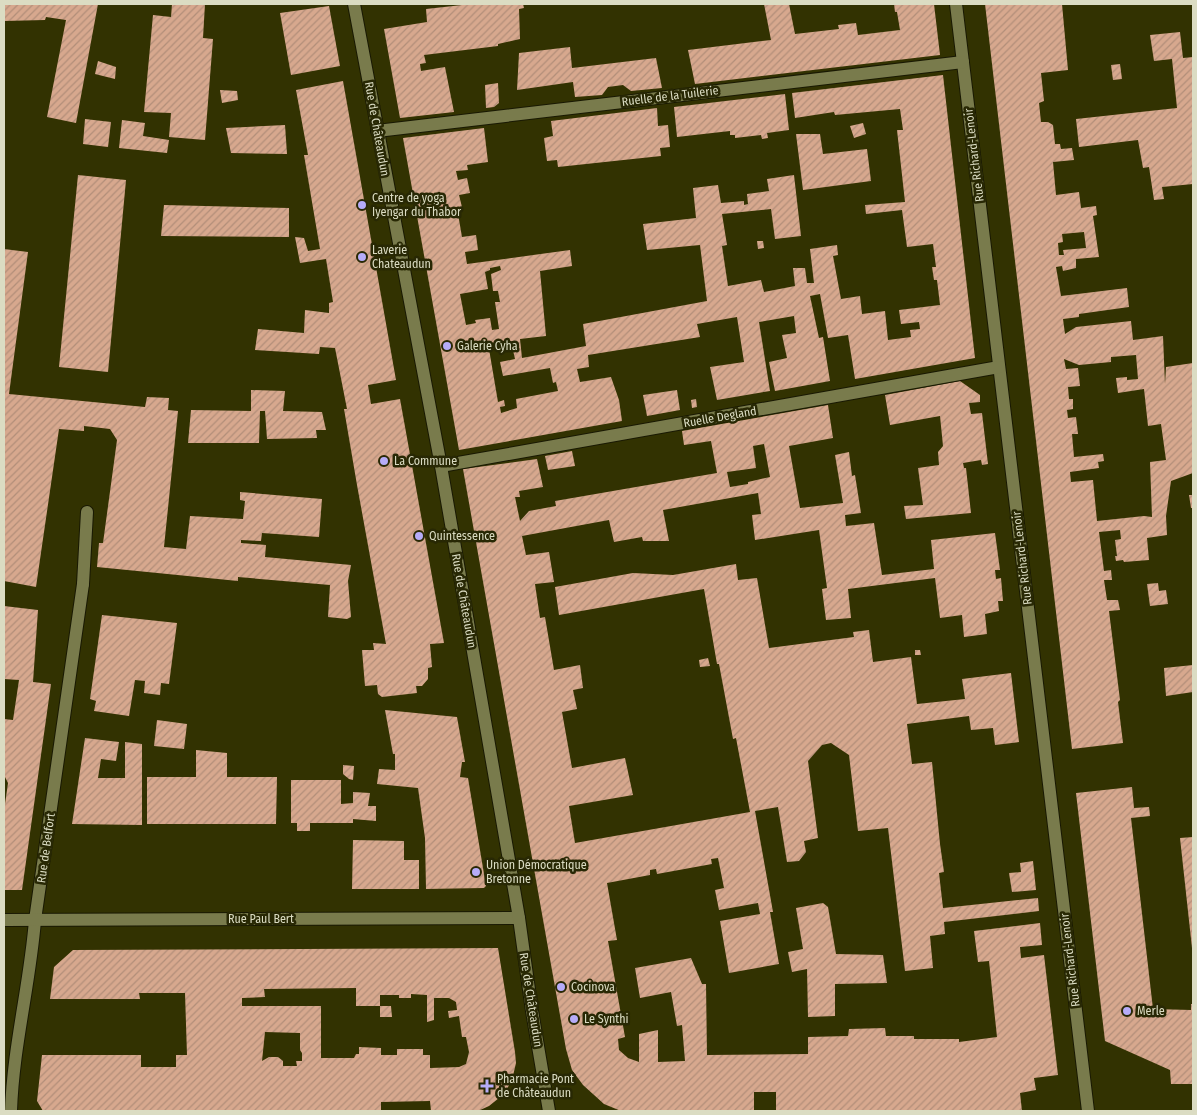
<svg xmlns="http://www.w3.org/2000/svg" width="1197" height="1115" font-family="'Fira Sans Condensed',sans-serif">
  <defs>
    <pattern id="building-hatch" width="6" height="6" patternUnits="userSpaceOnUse" patternTransform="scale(1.25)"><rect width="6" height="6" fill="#d7a88e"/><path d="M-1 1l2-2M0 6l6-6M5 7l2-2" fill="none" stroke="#b28e79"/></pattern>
  </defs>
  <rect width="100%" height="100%" fill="#323201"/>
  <g fill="url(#building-hatch)" fill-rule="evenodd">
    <path d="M4,4H98L76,123L47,117L66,20L46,17L45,20L4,21Z"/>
    <path d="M172,4H205L203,38L213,39L205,140L169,137L171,113L144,112L153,15L171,17Z"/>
    <path d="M471,4H523L524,8L519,9L520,39L498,44V46L424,55L426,63L420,64L421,71L445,67L454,112L400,118L384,29L427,22L426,9Z"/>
    <path d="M764,4H789L795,34L839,29L838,25L856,23L858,35L900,30L897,12H895L894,4H934L940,55L695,84L688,50L771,40Z"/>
    <path d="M985,4H1062L1068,70L1041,73L1044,101L1039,103L1041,122H1048L1053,125L1055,144H1060L1061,149L1072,148L1074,160L1053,162L1056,195L1079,192L1081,208L1096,206L1097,215L1093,216L1099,257L1076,259V268L1063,271L1062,266L1056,267L1061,296L1127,288L1129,307L1079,314V317L1063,319L1065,334L1076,327L1131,321L1133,340L1163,336L1165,384L1166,367L1193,363V473L1171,481L1166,516L1167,535L1147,538L1149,560L1124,562L1123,560L1116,561L1115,556H1117L1115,540L1121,539L1120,530L1099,532L1104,571L1111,570L1112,580H1104L1107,600H1118L1120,610L1109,611L1120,700L1118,702L1123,743L1072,749ZM1084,232L1086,248L1063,250L1064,255H1059L1058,243L1063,242L1062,234ZM1136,355L1138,379L1127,380V377L1116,378L1118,393L1144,389L1148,426L1161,424L1166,460L1150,462L1152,517L1144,516L1097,521L1093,480L1071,482L1070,472L1099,468L1098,462L1104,461L1103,454L1074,457L1072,434H1078L1076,417L1068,418L1067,410L1073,409V399H1069L1068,387L1080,386L1078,368L1066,369L1064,359L1079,365L1111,362V357Z"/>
    <path d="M329,6L340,66L291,75L280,13Z"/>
    <path d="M1180,32L1183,58L1193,57V184L1162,187L1164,199L1154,200L1149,167L1143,168L1138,140L1079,147L1076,119L1177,108L1172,59L1154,61L1150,35Z"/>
    <path d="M570,47L572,68L656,58L662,88L631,91L623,85L608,87L602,95L575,97L573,82L517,90L519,53Z"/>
    <path d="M98,61L116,67L115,79L95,74Z"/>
    <path d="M1120,64L1122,79L1113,80L1111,65Z"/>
    <path d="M943,75L975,358L855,379L848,335L828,338L820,294L810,296L819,338L823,337L830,381L775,391L769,362L787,358L782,335L796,333L794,316L759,322L770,391L717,400L710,367L744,362L737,317L697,324L700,337L588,355L589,367L577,369L580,382L611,377L619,400L622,421L459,450L403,138L484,128L488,162L467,165L468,170L456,171L458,180L467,178L470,193L459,195L462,207L457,208L462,237L476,235L478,250L465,252L467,264L570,250L572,266L540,271L546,336L520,339L522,358L586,346L583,324L707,301L700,245L647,250L643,224L696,218L693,188L718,185L721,203L744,201V205L748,204L747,194L769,191L767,179L794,175L801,236L775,239L771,209L722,214L727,245L722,246L728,286L761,280L764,292L795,286L793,268H805L807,283H814L810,249L837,245L838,255L833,256L841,299L860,296L862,314L885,311L888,340L911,337L910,330L920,329L919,322L901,324L899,310L940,305L937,280H934L932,267H936L933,244L907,247L902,210L866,214L865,205L905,202L897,130H903L900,109L835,115L834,112L795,118L792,93ZM500,266L501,270L491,274L493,291H498L500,302H495L499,329L492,330L490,318L475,320L476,323L466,325L460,294L488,289L485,272L490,270V268ZM512,346L515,359L500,362L503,376L550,368L553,383L556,382L558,391L516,399L517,408L501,413L500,407L505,406L504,400L498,402L489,349Z"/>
    <path d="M343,81L396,380L368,385L371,404L400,399L444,643L430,644L432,667L428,668V679L422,686H416L417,693L382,697L378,694L377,685L365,686L362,650H374L373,643L386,644L357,485L344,409H347L335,348L320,347L319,354L255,350L258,329L304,333L305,310L329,313V303L333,302L326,259L300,263L295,237L304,238L308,251L320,249L304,155H308L296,90Z"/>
    <path d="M498,83L499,103L494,107L486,108L485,85Z"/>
    <path d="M220,90L237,91L238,100L222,103Z"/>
    <path d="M785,94L789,130L767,133L768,138L762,139L761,135L735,138V135H730V131L677,137L674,107Z"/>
    <path d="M657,108L658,126L668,125L670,147L660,148L661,156L558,167L557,160L547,161L544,138L553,136L551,121Z"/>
    <path d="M85,119L111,122L108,147L83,144Z"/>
    <path d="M122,120L145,123L143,136L169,140L167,153L119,148Z"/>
    <path d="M863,123L866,134L854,138L850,126Z"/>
    <path d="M285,125L287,154L231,153L226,128Z"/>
    <path d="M796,134H820L823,154L867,149L871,181L803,190Z"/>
    <path d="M78,175L126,180L108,372L59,367Z"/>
    <path d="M164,205L289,208V237L161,236Z"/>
    <path d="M757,241H763L764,248L758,249Z"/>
    <path d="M4,249L28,252L9,394L145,407L147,397L169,398L168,410L178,411L164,547L186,549L190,516L243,519L245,501L240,500V492L322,499L319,537L262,533L261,541L241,540V543L266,545L265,557L351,565L348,581L351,617L347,619L328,617L330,585L238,577V581L97,567L99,543H103L117,440L110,429L84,426V431L59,429L36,587L4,581Z"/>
    <path d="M960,381L980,395V402L969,403L971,414L982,413L988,464L982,465L981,460L963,463L964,468H966L971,513L906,519L904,506L923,505L918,468L939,465L938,452L943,446L940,416L890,425L885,395Z"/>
    <path d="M251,390L285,391L283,411L322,412L326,430H316L317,438L267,439L265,411H260L259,443H188L191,410L251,411Z"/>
    <path d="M677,390L680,410L647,416L643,395Z"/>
    <path d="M696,399L697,407L692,408L691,400Z"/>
    <path d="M828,405L833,438L789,446L800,508L843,503L835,455L849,452L852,476L855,475L861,513L845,515L846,526L874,523L882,575L934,569L931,540L995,533L1000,570H995L996,579L1001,578L1003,601H998L999,611L985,614L987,634L964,637L962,615L940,618L935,578L848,589L851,618L826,620L822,589L827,588L819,530L755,540L752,515L761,514L758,493L663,510L669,541H643L642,537L614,542L609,520L522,536L526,555L549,552L554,582L535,584L540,618L545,617L554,670L580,665L583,688L573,690L577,709L562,712L572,768L625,758L633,795L569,806L575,843L750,812L736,738L733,739L719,664H717L704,589L559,615L555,587L633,573L673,575L736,564L738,580L757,578L769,648L854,637L853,632L869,630L873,662L911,657L917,704L965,699L962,679L1011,673L1019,742L995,745L993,728L971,730L969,716L907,724L912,764L932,762L940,844L944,872L939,873L943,908L1038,898L1039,911L944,922L945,934L930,936L933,968L905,971L888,828L858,831L849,755L831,743L822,745L808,761L818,838L804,841L806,852L799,861L787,862L778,807L755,811L773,912H770L779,964L729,973L720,921L760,914L758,903L719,910L715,890L724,888L718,858L711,859L712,864L657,874L656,869L650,870V875L607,883L617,940L608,941L625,1037L618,1039L619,1050L628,1058L639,1062V1034L658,1030V1062L685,1061L682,1025L677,1026L671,992L640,998L635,968L691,958L702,984H706L707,1055L808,1054V1037L848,1036L849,1029L885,1028L886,1036H914V1039H959V1042L997,1037L989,961L978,962L974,931L1040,923L1042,945L1020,947L1021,958L1044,955L1058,1075L1034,1078L1036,1090L1020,1093L1022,1111H776V1092H754V1111H621L604,1104L583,1085L572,1070L566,1049L463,469L537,459L543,487L519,491L520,497H515L520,521L529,511L556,506L555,501L717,473L711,441L684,445L682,431ZM764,444L770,477L748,482V484L730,487L727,472L756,468L753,446Z"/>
    <path d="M572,451L575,466L548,470L545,456Z"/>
    <path d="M1189,495H1193V508H1191Z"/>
    <path d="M1158,583L1159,591L1166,590L1168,604L1150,606L1147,584Z"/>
    <path d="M4,606L38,610L33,682L51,684L22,890H4V811L8,783L4,775V719L13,720L19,680L4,679Z"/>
    <path d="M102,615L177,623L169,684L161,683L160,695L144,693L145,681L135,680L129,716L94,711L96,701L90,699Z"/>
    <path d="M915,650H920L921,655H915Z"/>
    <path d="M708,658L710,666L700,667L699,660Z"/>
    <path d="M1193,665V692L1166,696L1164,668Z"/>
    <path d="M385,710L457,717L465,762H462L460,777L468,778L486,886L484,888L426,889L425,838L418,788L377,784L379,769L395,770V754H393Z"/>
    <path d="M157,720L187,724L184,749L154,746Z"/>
    <path d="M85,738L119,742L116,761L101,759L98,778H125V742L142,744V825L72,824Z"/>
    <path d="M196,750L227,753V777H277L276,824H147V777H196Z"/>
    <path d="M343,765L354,766L353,780L349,779L343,774Z"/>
    <path d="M291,780H341V804L353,803V792L370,793L368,806H376V821L353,819V823H310V831H297V823H291Z"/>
    <path d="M1132,787L1134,808L1149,807L1150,816L1131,818L1153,1009L1191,1010V1004H1193V1084H1171L1170,1070L1105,1041L1076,793Z"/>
    <path d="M1193,837V948H1192L1180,838Z"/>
    <path d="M353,840L404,841V860H419V889H352Z"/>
    <path d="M1033,861L1036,890L1012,892L1009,873L1021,872L1020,863Z"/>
    <path d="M823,903L828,907L836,954L883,955L887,983L835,984V1016L808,1017L807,969L792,972L788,952L803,949L796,908Z"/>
    <path d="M498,948L515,1052L516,1063L512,1080L504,1094L489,1106L478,1111H431L430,1101L381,1102V1111H43L37,1101L42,1055H141V1067H176V1055H187L185,993H139L140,999H50L54,967L73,950ZM356,988V1006H380V995H399V998H411V994L427,995V1022L434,1020V998H449L456,1002L457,1010L448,1011L449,1018L459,1016L462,1037H466L469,1052L466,1064L459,1067L430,1068V1055H423V1049H397V1055H381V1048L359,1047V1054H356L354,1058H321V1006H242V998L265,997L264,989ZM265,1032L300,1033V1050L302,1053V1061H296L297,1066H283V1061L278,1057H269L262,1061Z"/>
    <path d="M380,1006H391L392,1017H380Z"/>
  </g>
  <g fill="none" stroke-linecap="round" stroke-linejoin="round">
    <defs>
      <path id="service" d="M83,584L87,512"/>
      <g id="minor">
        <path d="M956,4L1088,1111"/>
        <path d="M377,131L963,62"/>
        <path d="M441,466L999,367"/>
        <path d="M11,1111C13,1047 30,984 35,920L83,584"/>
      </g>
      <path id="tertiary" d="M4,920L519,918"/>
      <path id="secondary" d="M354,4L441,466L519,918L532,1011L549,1111"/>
    </defs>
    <use href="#service" stroke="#191903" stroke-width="14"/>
    <use href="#minor" stroke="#191903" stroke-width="14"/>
    <use href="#tertiary" stroke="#191903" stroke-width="14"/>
    <use href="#secondary" stroke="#191903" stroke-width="14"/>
    <use href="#service" stroke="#797b4c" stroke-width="12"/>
    <use href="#minor" stroke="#797b4c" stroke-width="12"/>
    <use href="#tertiary" stroke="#797b4c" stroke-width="12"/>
    <use href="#secondary" stroke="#797b4c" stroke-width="12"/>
  </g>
  <g fill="#b6acf8" stroke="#282804" stroke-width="2">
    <circle cx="362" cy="205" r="5"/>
    <circle cx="362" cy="257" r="5"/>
    <circle cx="447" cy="346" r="5"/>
    <circle cx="384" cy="461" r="5"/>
    <circle cx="419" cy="536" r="5"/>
    <circle cx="476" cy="872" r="5"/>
    <circle cx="561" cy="987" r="5"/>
    <circle cx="1127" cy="1011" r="5"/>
    <circle cx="574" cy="1019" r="5"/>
    <path d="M484.5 1078.5h5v5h5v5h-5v5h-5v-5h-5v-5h5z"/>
  </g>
  <g text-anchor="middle" stroke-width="5" stroke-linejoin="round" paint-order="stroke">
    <g font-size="12" fill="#dbdcc3" stroke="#282804">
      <text transform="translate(670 96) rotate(-7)" y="4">Ruelle de la Tuilerie</text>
      <text transform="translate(377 129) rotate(80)" y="4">Rue de Châteaudun</text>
      <text transform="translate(974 155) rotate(-97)" y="4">Rue Richard-Lenoir</text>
      <text transform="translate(720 417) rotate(-10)" y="4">Ruelle Degland</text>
      <text transform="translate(1022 558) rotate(-97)" y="4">Rue Richard-Lenoir</text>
      <text transform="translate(464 601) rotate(80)" y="4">Rue de Châteaudun</text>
      <text transform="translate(46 848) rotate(-82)" y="4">Rue de Belfort</text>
      <text x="261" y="923">Rue Paul Bert</text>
      <text transform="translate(1070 960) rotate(-97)" y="4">Rue Richard-Lenoir</text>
      <text transform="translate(531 1000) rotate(81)" y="4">Rue de Châteaudun</text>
    </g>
    <g font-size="12" fill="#dbdcc3" stroke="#282804" text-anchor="start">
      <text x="372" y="202">Centre de yoga<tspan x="372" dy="14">Iyengar du Thabor</tspan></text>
      <text x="372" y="254">Laverie<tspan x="372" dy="14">Chateaudun</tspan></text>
      <text x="457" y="350">Galerie Cyha</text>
      <text x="394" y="465">La Commune</text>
      <text x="429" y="540">Quintessence</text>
      <text x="486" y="869">Union Démocratique<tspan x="486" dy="14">Bretonne</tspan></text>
      <text x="571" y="991">Cocinova</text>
      <text x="1137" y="1015">Merle</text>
      <text x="584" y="1023">Le Synthi</text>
      <text x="497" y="1083">Pharmacie Pont<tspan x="497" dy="14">de Châteaudun</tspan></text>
    </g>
  </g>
  <rect width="1197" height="1115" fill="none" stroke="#dbdcc3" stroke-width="10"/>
</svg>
